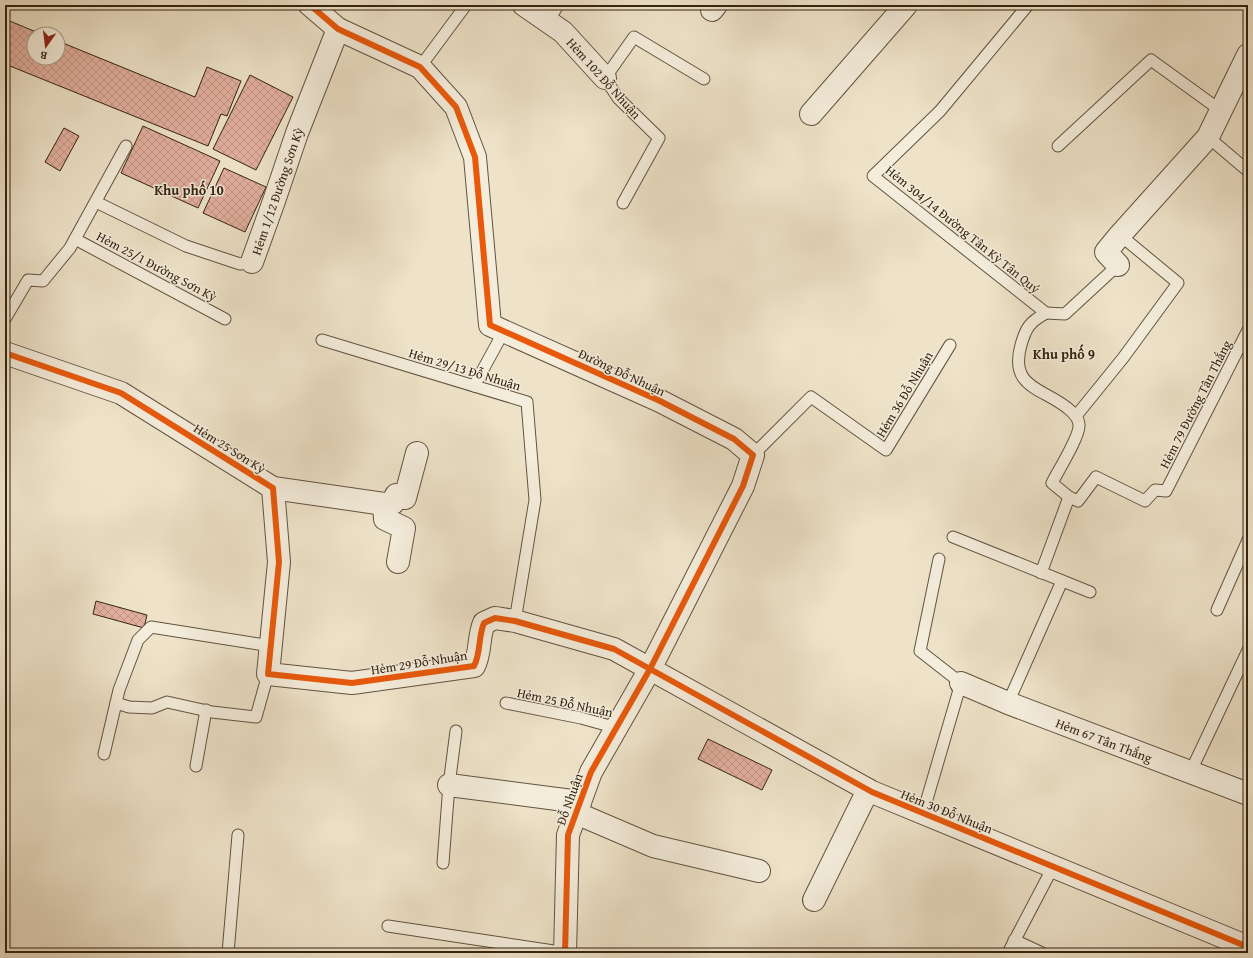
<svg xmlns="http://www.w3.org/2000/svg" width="1253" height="958" font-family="'Gentium Book Plus',serif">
  <defs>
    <pattern id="building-cross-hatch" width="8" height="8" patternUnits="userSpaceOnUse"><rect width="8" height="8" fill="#e2af9e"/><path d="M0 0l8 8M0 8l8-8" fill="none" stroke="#c29687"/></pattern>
  </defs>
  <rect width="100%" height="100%" fill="#eee3c9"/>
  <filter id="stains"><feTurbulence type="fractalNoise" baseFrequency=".005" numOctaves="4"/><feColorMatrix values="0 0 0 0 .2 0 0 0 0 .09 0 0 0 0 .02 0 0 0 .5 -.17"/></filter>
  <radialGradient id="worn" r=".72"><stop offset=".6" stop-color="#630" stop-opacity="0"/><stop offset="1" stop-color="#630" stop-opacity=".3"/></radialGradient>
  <g fill="url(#building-cross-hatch)" stroke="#342311">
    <path d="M5,19L41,34H34V58H58V41L195,97L207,67L241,81L227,116L221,114L208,146L5,64Z"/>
    <path d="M250,75L293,97L256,170L213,149Z"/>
    <path d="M143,126L220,161L198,208L121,173Z"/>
    <path d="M64,128L79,136L60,171L45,162Z"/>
    <path d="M224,168L266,187L245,232L203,213Z"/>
    <path d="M96,601L147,615L144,628L93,614Z"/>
    <path d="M708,739L772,770L762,790L698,759Z"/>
  </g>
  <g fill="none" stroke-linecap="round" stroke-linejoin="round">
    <defs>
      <g id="lane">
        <path d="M1028,5L940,111L873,176L1046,313"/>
        <path d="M548,22L558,5"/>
        <path d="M420,67L466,5"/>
        <path d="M1208,137L1248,171"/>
        <path d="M1058,146L1151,60L1220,110"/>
        <path d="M96,202L186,246L240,264L252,262"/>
        <path d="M623,203L659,138L618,98L605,78L634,37L704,79"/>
        <path d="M75,239L225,319"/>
        <path d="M1046,313C1030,322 1026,327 1021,345C1008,391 1048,388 1072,412C1075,415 1079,420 1079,425C1080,436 1058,471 1052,483L1069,497L1078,501L1096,477L1145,501L1155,490L1166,491L1248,330"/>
        <path d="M1046,313L1065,314L1118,265"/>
        <path d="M5,319L28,280L43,281L70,248L126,146"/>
        <path d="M322,340L527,402L535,500L515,621"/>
        <path d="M474,386L504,331"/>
        <path d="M1076,416L1123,358L1178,283L1120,235"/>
        <path d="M753,455L811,397L886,450L950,345"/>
        <path d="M953,537L1090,592"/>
        <path d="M1041,573L1069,497"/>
        <path d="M1217,610L1248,540"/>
        <path d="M116,703L129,707L152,708L167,702L212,712L256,717L268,674"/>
        <path d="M506,703L581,718L617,728"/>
        <path d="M1008,703L1062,581"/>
        <path d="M104,754L119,690L138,640L151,627L271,646"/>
        <path d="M196,766L206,710"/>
        <path d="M1190,773L1248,650"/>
        <path d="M923,813L961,683L920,651L939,559"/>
        <path d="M443,863L449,785L456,731"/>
        <path d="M388,926L567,953"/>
        <path d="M1014,940L1042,953"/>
        <path d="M228,953L238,835"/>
        <path d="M1008,953L1053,867"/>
      </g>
      <g id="street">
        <path d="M310,5L338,29L420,67L456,107L475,157L490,325L660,401L734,439L753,455L743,486L650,669L591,772L568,835L565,953"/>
        <path d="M524,5L563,32L605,78"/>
        <path d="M712,10L716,5"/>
        <path d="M811,114L906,5"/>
        <path d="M252,262L274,201L297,133L338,29"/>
        <path d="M1118,265L1106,252L1120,235L1208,137L1248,55"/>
        <path d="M5,353L121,393L273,488L279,562L268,674L352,683L474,666C481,653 478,637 484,623L495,618L515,621L614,649L872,792L1248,947"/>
        <path d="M273,488L384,504L393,503L396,495L405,498L417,453"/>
        <path d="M384,504L385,519L404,528L398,562"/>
        <path d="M961,683L1008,703L1248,794"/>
        <path d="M449,785L580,802"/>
        <path d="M576,813L653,846L759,871"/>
        <path d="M814,900L868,790"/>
      </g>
    </defs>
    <use href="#lane" stroke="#62533f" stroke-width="13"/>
    <use href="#street" stroke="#62533f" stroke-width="24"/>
    <use href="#lane" stroke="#f4eddc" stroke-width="11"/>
    <use href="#street" stroke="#f4eddc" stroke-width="22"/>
    <defs>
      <g id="cycleway">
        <path d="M310,5L338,29L420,67L456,107L475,157L490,325L660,401L734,439L753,455L743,486L650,669L591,772L568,835L565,953"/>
        <path d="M5,353L121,393L273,488L279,562L268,674L352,683L474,666C481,653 478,637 484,623L495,618L515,621L614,649L872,792L1248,947"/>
      </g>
    </defs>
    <use href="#cycleway" stroke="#f4eddc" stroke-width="8"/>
    <use href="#cycleway" stroke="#e8590c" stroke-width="6"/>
  </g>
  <g text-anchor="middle" stroke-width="3" stroke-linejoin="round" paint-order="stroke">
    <g font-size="13" fill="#342311" stroke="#f4eddc">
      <text transform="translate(604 78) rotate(48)" y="5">Hẻm 102 Đỗ Nhuận</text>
      <text transform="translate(277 191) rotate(-71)" y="5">Hẻm 1/12 Đường Sơn Kỳ</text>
      <text transform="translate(963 229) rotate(39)" y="5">Hẻm 304/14 Đường Tân Kỳ Tân Quý</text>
      <text transform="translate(157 266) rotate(28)" y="5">Hẻm 25/1 Đường Sơn Kỳ</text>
      <text transform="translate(465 369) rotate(17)" y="5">Hẻm 29/13 Đỗ Nhuận</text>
      <text transform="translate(622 372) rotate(25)" y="5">Đường Đỗ Nhuận</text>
      <text transform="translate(904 394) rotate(-59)" y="5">Hẻm 36 Đỗ Nhuận</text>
      <text transform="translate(1195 404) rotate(-63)" y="5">Hẻm 79 Đường Tân Thắng</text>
      <text transform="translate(230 448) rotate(32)" y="5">Hẻm 25 Sơn Kỳ</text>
      <text transform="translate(419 662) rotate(-9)" y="5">Hẻm 29 Đỗ Nhuận</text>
      <text transform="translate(565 702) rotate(12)" y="5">Hẻm 25 Đỗ Nhuận</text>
      <text transform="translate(1104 740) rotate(21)" y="5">Hẻm 67 Tân Thắng</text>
      <text transform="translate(569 799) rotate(-70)" y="5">Đỗ Nhuận</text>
      <text transform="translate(947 811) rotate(22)" y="5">Hẻm 30 Đỗ Nhuận</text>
    </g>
    <g font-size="14" font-weight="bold" fill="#342311" stroke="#f4eddc">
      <text x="189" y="195">Khu phố 10</text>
      <text x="1064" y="359">Khu phố 9</text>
    </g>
  </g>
  <rect width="1253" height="958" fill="none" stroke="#eee3c9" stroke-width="20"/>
  <rect x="6" y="6" width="1241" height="946" fill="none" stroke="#342311" stroke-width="2"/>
  <rect x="10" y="10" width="1233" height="938" fill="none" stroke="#342311"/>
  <g transform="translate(46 46) rotate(194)"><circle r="19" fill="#f4eddc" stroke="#a79c8b"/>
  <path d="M0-3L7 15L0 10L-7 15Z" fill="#8f2418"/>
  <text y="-6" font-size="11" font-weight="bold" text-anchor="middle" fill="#342311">B</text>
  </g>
  <rect width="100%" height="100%" filter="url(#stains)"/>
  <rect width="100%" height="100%" fill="url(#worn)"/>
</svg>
